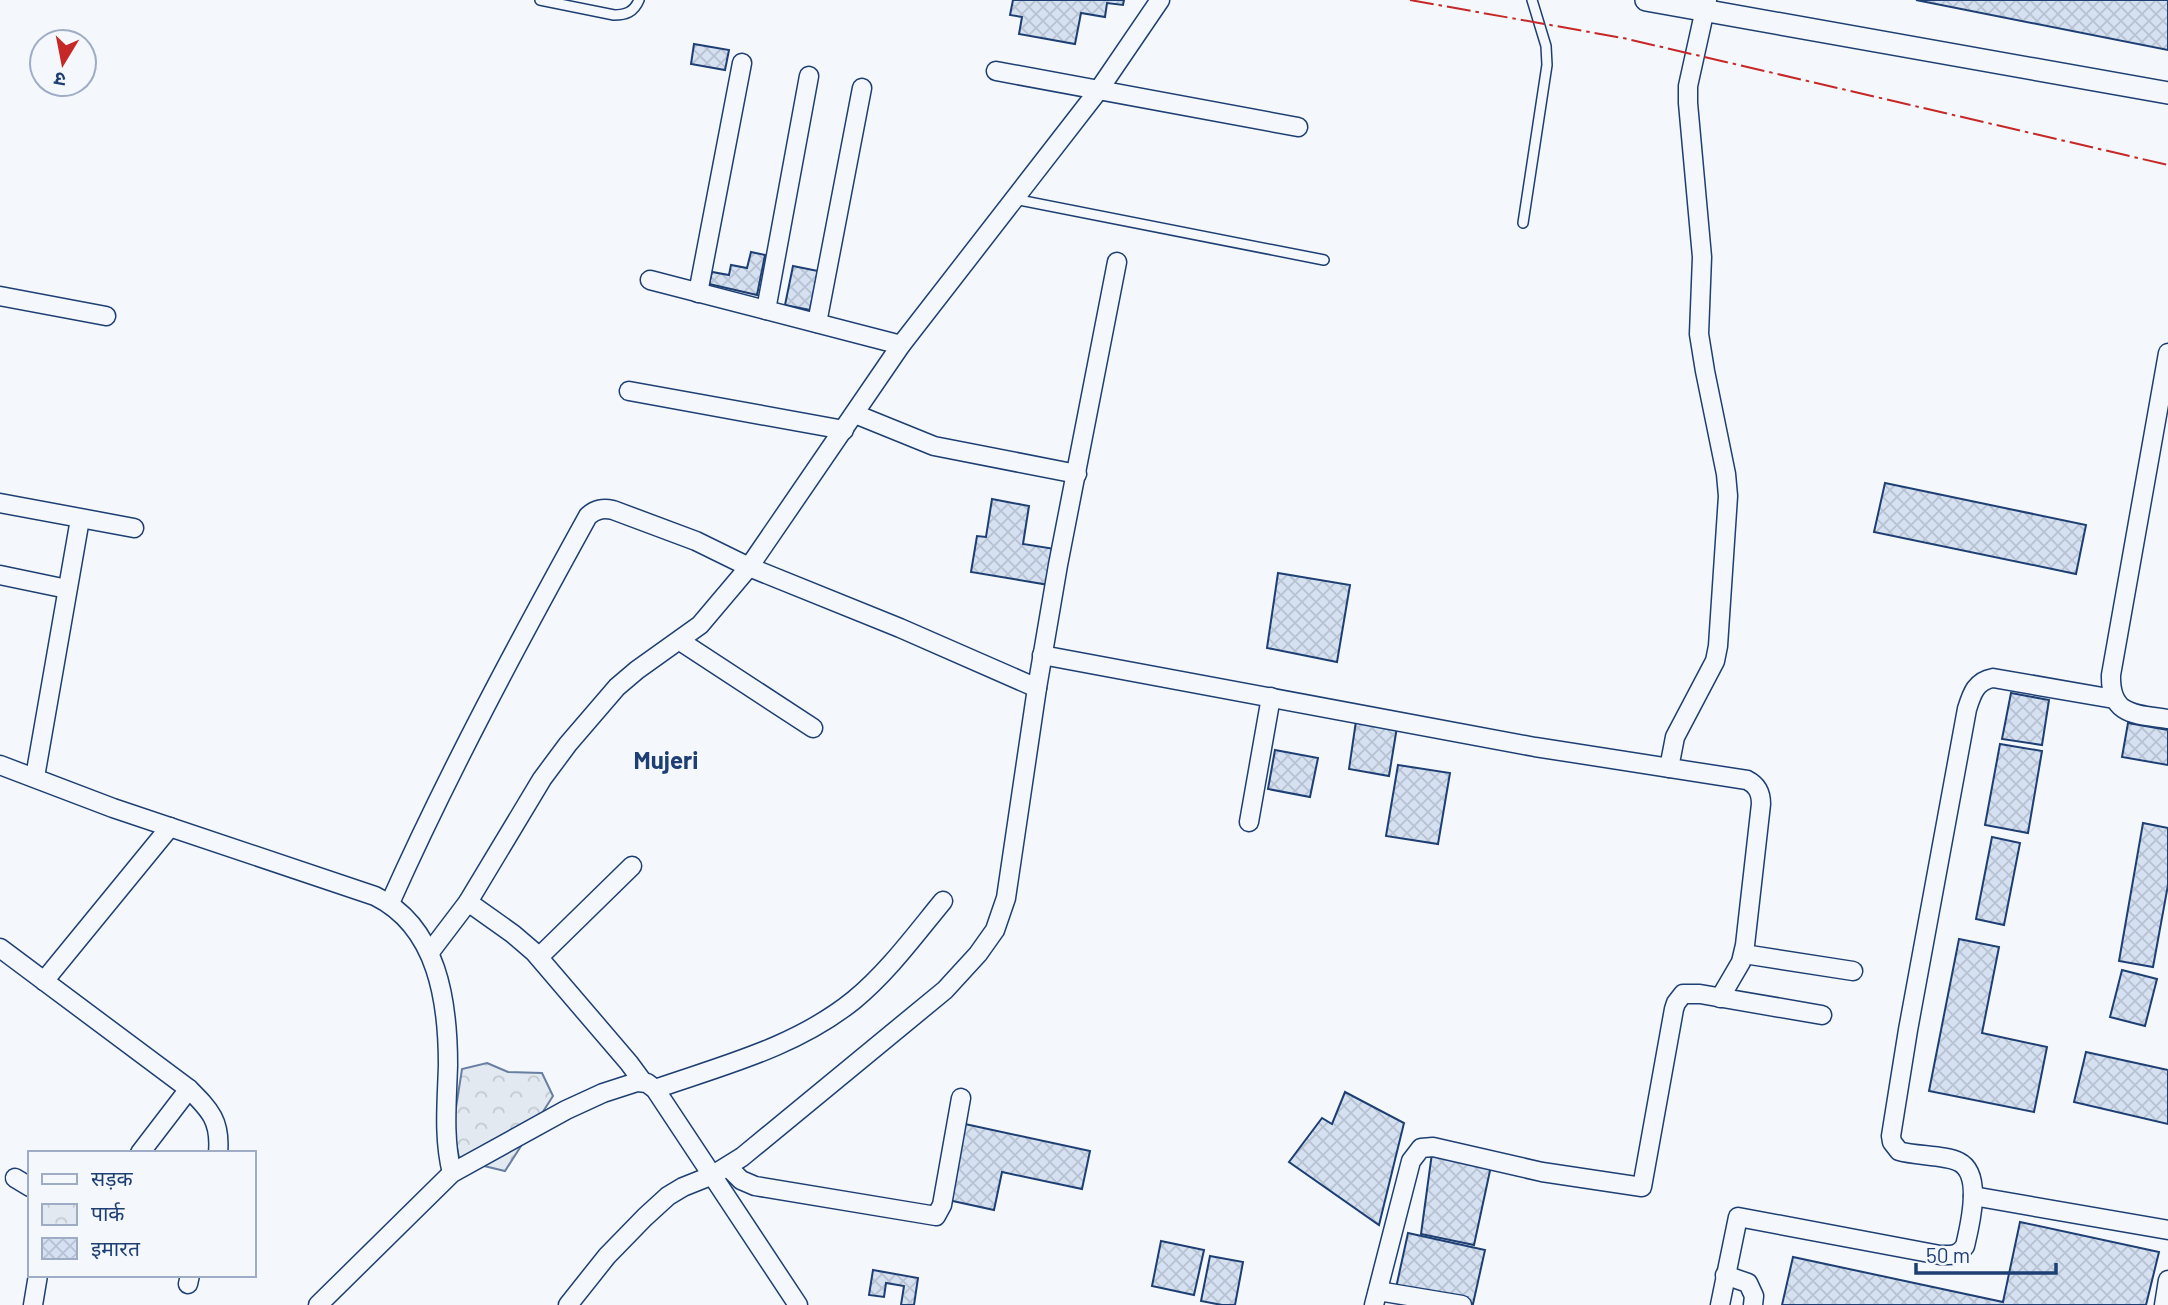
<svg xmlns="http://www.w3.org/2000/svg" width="2168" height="1305" font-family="Barlow,'Noto Sans Devanagari',sans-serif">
  <defs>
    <pattern id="park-crowns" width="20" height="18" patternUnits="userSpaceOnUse" patternTransform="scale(1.75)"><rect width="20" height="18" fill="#e3e9f0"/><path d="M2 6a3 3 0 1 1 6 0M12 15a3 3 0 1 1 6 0" fill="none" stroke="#c2c9d1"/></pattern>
    <pattern id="building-cross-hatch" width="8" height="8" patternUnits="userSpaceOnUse" patternTransform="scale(1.75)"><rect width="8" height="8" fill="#d5e0f0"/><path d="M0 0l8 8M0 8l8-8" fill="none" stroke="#b6c1d1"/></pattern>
  </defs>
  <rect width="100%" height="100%" fill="#f4f7fb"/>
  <path fill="url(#park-crowns)" stroke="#687fa3" stroke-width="2" d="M487,1063L508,1072L542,1073L553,1096L505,1171L480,1165L461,1168L453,1127L462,1069Z"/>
  <g fill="url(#building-cross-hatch)" stroke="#1d3f73" stroke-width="2">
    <path d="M1013,0H1124L1123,5L1107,3L1105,17L1081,13L1075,44L1019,34L1022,17L1010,15Z"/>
    <path d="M1916,0H2168V50Z"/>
    <path d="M694,44L729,50L725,70L691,64Z"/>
    <path d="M751,252L765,255L757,295L709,284L712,272L729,275L731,265L747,268Z"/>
    <path d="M793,266L818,271L810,310L785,305Z"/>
    <path d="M1885,483L2086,525L2076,574L1874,532Z"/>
    <path d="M992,499L1029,506L1023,544L1055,549L1049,585L971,572L977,536L986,537Z"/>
    <path d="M1278,573L1350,585L1337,662L1267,648Z"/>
    <path d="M2011,693L2049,700L2042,745L2002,739Z"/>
    <path d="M1356,721L1397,727L1389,776L1349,769Z"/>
    <path d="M2128,723L2168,730V765L2122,757Z"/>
    <path d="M2000,744L2042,751L2028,833L1985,825Z"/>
    <path d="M1275,750L1318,758L1310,797L1268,789Z"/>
    <path d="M1398,765L1450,773L1438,844L1386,836Z"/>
    <path d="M2143,823L2168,828V885L2153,967L2119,961Z"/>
    <path d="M1992,837L2020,843L2004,925L1976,919Z"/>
    <path d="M1959,939L1999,947L1982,1033L2047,1047L2034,1112L1929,1091Z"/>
    <path d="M2122,970L2157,979L2145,1026L2110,1017Z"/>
    <path d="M2086,1052L2168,1070V1124L2074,1102Z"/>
    <path d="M1345,1092L1404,1123L1379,1225L1289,1162L1322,1118L1332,1124Z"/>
    <path d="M965,1124L1090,1151L1082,1189L1002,1172L994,1210L948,1200Z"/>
    <path d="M1432,1153L1491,1166L1474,1245L1421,1234Z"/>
    <path d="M2020,1222L2159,1252L2146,1305H1782L1793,1257L2003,1302Z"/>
    <path d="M1408,1233L1485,1250L1473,1304L1396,1288Z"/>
    <path d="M1161,1241L1204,1250L1194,1295L1152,1286Z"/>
    <path d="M1210,1256L1243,1262L1235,1305H1222L1201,1301Z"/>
    <path d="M873,1270L918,1278L914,1305H901L904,1286L886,1283L884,1297L869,1295Z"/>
  </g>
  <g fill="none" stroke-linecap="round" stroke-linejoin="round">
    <defs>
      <g id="service">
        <path d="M540,0L614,15C626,15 634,12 639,0"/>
        <path d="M1014,199L1324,260"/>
        <path d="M1523,223L1547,65L1546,46L1532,0"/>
      </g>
      <g id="minor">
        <path d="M996,71L1298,127"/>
        <path d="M650,280L901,345"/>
        <path d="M698,293L742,63"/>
        <path d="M0,296L106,316"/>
        <path d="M766,310L809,76"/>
        <path d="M817,323L862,88"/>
        <path d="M2168,353L2111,675C2110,716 2135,714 2168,719"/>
        <path d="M629,391L844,430"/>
        <path d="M855,414L934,446L1077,474"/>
        <path d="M0,503L134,528"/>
        <path d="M0,575L67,589"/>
        <path d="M680,641L813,728"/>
        <path d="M1042,655L1535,747L1747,780C1757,785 1761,792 1761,804L1745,945L1741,962L1720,998"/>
        <path d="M0,765L113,808L375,896C438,927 448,1002 448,1065C447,1101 443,1138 452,1173"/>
        <path d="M1669,768L1675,737L1715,661L1718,646L1728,496L1726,474L1705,371L1699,334L1702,257L1688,103V86L1707,0"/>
        <path d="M35,777L80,519"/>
        <path d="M1249,822L1271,697"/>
        <path d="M468,902L513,934L534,952L629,1063L643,1082"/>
        <path d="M390,903C449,771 518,643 588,516C596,509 603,508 613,510L696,541L749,567L900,628L1037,688"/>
        <path d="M0,948L189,1089C210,1110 221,1121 218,1153"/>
        <path d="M430,952L468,902L542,779L568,744L617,687L637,670L700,625L749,567L901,345L1098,91L1160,0"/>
        <path d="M1744,954L1853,971"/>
        <path d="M539,957L632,866"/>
        <path d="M44,981L170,827"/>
        <path d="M655,1089C724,1065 796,1047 854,1000C888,972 915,935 943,901"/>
        <path d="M140,1153L189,1089"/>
        <path d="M728,1167L741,1180L755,1186L936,1216L942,1205L961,1098"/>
        <path d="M15,1178L30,1187"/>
        <path d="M1973,1196L2168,1230"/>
        <path d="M1725,1275L1748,1283L1754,1296L1753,1305"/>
        <path d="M188,1284L190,1275"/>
        <path d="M1378,1291L1462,1305"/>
        <path d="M33,1305L38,1275"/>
        <path d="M318,1305L452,1173L566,1110L603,1093L637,1082L647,1083L655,1089L798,1305"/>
        <path d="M568,1305L607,1256L645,1217L668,1196L683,1187L713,1175L742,1157L945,990L978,954L995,930L1006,898L1037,688L1058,565L1117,262"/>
        <path d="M1374,1305L1411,1161L1421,1148L1433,1147L1542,1172L1642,1187L1674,1009L1676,1003L1683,994H1700L1822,1015"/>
        <path d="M1720,1305L1738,1217L1940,1255C1952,1255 1958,1256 1965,1246C1970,1225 1983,1174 1959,1162C1946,1155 1915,1156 1899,1151L1892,1142L1891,1136L1908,1030L1967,709C1972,693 1976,681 1993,678L2114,699"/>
        <path d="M2164,1305L2168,1280"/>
      </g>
      <path id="tertiary" d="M1646,0L2168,93"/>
    </defs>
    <use href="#service" stroke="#1d3f73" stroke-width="12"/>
    <use href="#minor" stroke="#1d3f73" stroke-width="21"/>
    <use href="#tertiary" stroke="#1d3f73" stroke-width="24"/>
    <use href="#service" stroke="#f4f7fb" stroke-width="9"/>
    <use href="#minor" stroke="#f4f7fb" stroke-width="18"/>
    <use href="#tertiary" stroke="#f4f7fb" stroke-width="21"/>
    <path stroke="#c62828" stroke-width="2" stroke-dasharray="24 5 3.5 5" stroke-linecap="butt" d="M1410,0L1623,38L2168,165"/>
  </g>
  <g text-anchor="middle" stroke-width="5" stroke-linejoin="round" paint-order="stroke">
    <g font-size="24" font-weight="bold" fill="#1d3f73" stroke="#f4f7fb">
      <text x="666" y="769">Mujeri</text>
    </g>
  </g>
  <rect x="28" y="1151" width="228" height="126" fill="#f4f7fb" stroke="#9eadc5" stroke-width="2"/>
  <rect x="42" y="1174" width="35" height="10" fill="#f4f7fb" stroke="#9eadc5" stroke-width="2"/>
  <text x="91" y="1186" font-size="21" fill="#1d3f73">सड़क</text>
  <rect x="42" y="1204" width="35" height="21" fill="url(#park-crowns)" stroke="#9eadc5" stroke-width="2"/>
  <text x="91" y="1221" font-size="21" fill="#1d3f73">पार्क</text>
  <rect x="42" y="1238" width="35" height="21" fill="url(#building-cross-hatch)" stroke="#9eadc5" stroke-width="2"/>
  <text x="91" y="1256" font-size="21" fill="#1d3f73">इमारत</text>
  <g transform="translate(63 63) rotate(190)"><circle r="33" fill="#f4f7fb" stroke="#9eadc5" stroke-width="2"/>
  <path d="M0-5L12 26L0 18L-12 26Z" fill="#c62828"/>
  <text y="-10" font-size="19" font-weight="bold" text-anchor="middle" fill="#1d3f73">उ</text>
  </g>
  <path d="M1916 1263v10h140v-10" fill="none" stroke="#1d3f73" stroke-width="3.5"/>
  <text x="1926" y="1263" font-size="21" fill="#1d3f73" stroke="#f4f7fb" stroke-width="5" paint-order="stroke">50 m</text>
</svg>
